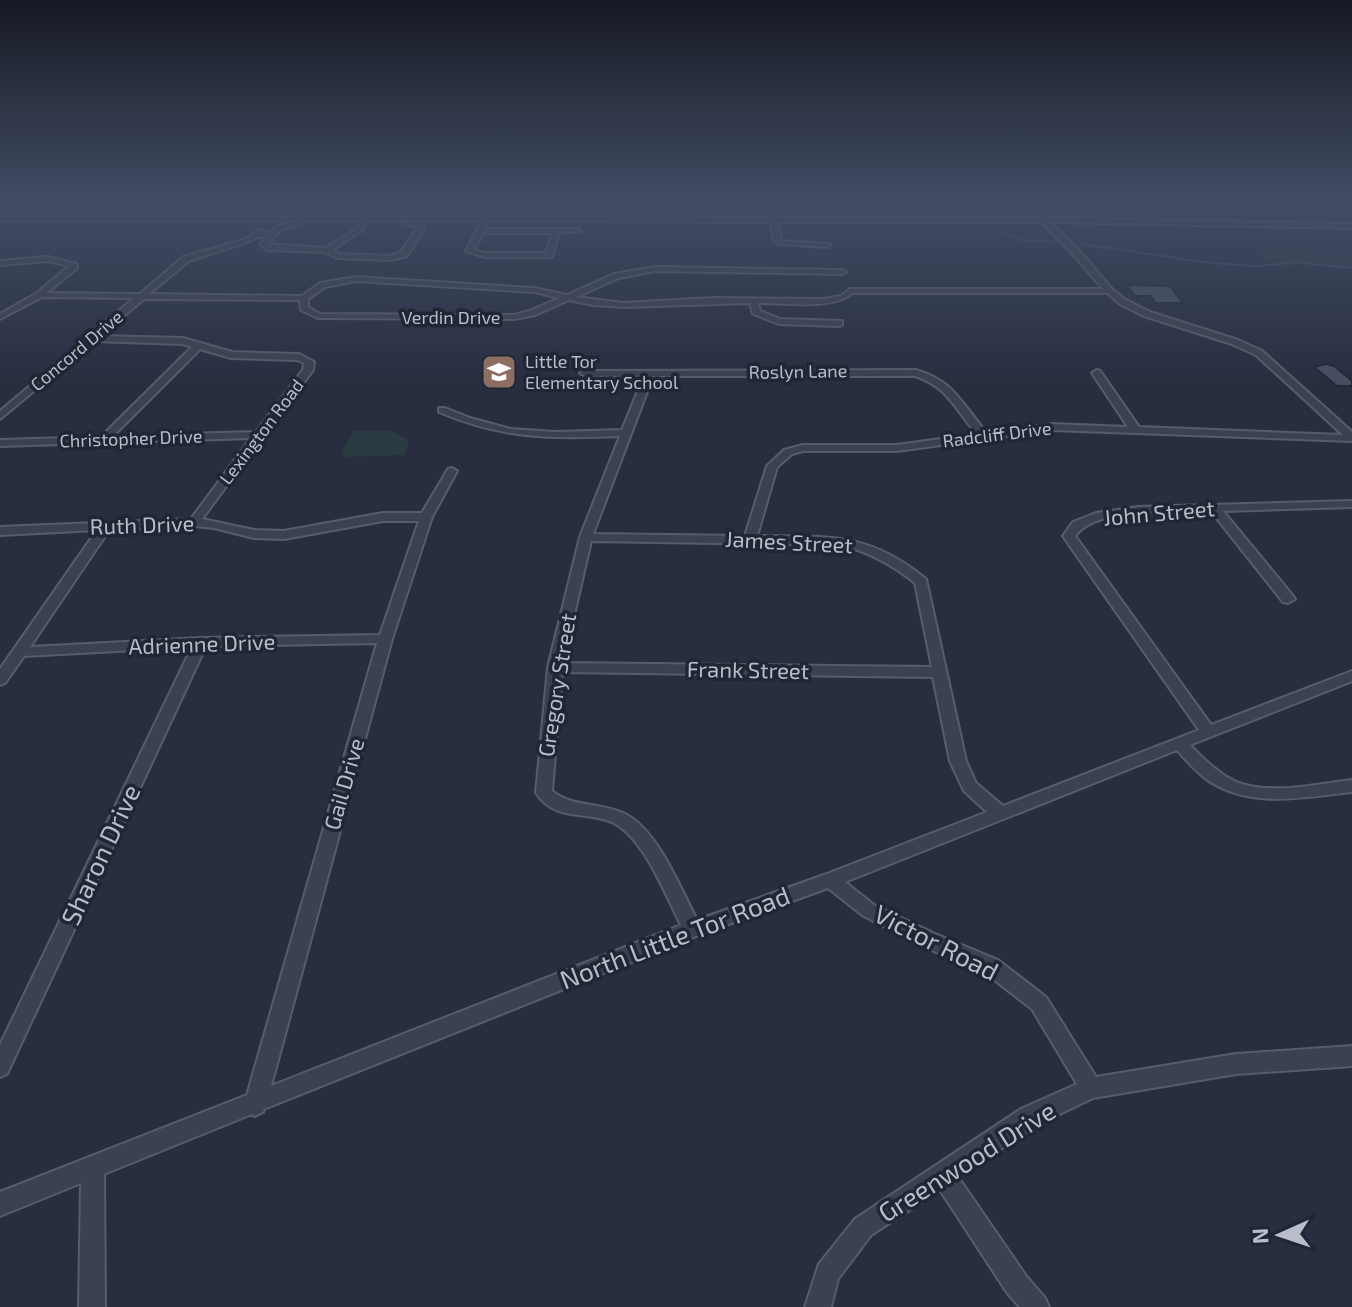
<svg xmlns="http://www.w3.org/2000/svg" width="1352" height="1307" font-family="'Exo 2',sans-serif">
  <rect width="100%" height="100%" fill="#282e40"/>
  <g fill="#2a3a41">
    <path d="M1256,250L1352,253V269L1305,265L1272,266Z"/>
    <path d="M353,431H392L409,440L404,455L345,457L341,454Z"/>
  </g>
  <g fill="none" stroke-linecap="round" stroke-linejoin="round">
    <g stroke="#3f4968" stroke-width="2">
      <path d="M1000,232L1020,240L1057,242"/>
      <path d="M1081,244L1211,263L1257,266L1295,262L1352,268"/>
    </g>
  </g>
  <g fill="#484e62" stroke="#232837" stroke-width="2">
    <path d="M1126,285L1170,286L1183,303H1156L1150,296H1135Z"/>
    <path d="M1326,364L1334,366L1352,381V386H1337L1314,367Z"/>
  </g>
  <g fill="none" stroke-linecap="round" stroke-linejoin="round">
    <defs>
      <g id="minor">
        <path d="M142,200H149L129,217H484L493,200H499L490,217L1079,218L1352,224V228L1049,222L1077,248L1112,289L1126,300L1150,312L1238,340L1262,351L1352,432V441L1052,430L897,451H803L792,454L777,467L757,536C828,537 867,531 926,579L966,761L976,783L1003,806L1199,730L1063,536L1073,522L1096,513L1138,507L1352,501V507L1223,511L1293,596L1295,599L1288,603L1283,602L1211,511C1176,512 1097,506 1075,536L1211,725L1352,671V681L1190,745C1204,759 1216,772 1234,781C1269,796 1316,784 1352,780V792C1305,797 1252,809 1209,781C1197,773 1187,761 1177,750L845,882L874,905L933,933L998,960L1046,997L1096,1077L1236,1054L1352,1046V1066L1236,1074L1093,1098L1037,1125L958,1177L1026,1276L1045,1298L1049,1307H1020L1008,1294L940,1190L871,1235L838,1279L831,1307H805L819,1264L855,1219L1021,1109L1077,1084L1032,1009L984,972L919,945L862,915L828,888L699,935L264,1109L263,1112L255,1116L252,1114L104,1174L105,1307H79L81,1183L0,1216V1192L247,1095L377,643L206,646L7,1074L0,1077V1045L192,647L24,656L5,683L0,685V669L97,530L0,535V527L191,519L251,438L0,446V440L101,437L192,347L182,344L94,341L0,419V411L134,298L42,297L0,319V314L37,293L69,266L48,261L0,265V261L48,257L77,264V268L47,293L140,294L183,257L246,239L259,230H263V233H270L278,226L299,221H0V217H121ZM301,221H361L356,229L326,248L268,244L282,229L302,224ZM363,221H482L466,251L485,257H552L559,233L581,231L578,229H485L488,221L770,222L774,241L778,244L828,247L830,244L782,241L777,222H1041L1071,252L1103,289H850L841,296L823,299L713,298L624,303L576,297L619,278L655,271L842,274L846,272L842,270L655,267L614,274L567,295L534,288L356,277L320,283L302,296L149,294L189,261L250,241L257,237H266L260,244L267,250L325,252L337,258L390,260L407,256L424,229L417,223H403V225L413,226L417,229L401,252L390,256L339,254L332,250L361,231L365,223ZM483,233H552L546,253H485L474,250ZM356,281L534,292L560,298L529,311L514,315L320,314L308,307V299L325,287ZM852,293H1107L1120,304L1144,316L1232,344L1256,355L1343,435L1139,427L1100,371L1097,370L1092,373L1128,427L1052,424L987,433C961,404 956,382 916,370L582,371L580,373L585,376H644L622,430L555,432L511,429L470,418L445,408H439V412C503,439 551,439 620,436L580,537L548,667L536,793C556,823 588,810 614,823C645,840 665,894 681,925L271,1086L392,639L432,517L457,471L452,468L448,469L422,513H383L284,531L254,530L202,519L262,438L266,437V433L313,370L314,362L299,354L232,352L183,338L100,336L144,299L300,300L301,310L318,318L514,319L535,315L569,300L593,305L624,307L750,303L753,314L779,324L839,326L842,325V321L780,319L760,311L758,303C782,303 836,310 852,293ZM200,349L231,358L297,360L304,363L303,370L256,432L113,436ZM653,376H915C949,387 955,410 977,434L897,445H803L784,450L767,466L745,536L593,534ZM383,521H419L380,635L201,638L30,647L110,529L194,526L214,528L254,538L284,539ZM591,541L841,545C869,552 893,565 915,583L932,667L563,663ZM562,672L933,677L950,761L964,791L987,812L824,875L697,920C680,888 657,828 623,813C599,802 574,808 552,791Z"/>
        <path d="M1055,200H1100L1106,202L1103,204Z"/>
        <path d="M1159,200L1352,201V205L1162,202Z"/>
      </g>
    </defs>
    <use href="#minor" stroke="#575c6a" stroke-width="4"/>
    <use href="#minor" fill="#3c4150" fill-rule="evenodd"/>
  </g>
  <linearGradient id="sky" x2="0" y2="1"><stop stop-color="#161923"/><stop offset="0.52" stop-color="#424c64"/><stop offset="1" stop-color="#424c64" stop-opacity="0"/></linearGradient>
  <rect width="1352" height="383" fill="url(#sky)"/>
  <defs>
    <symbol id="school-square" viewBox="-11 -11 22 22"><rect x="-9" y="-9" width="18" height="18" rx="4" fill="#8d6e63" stroke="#212635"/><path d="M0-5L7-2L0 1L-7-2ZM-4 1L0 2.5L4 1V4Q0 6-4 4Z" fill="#fff"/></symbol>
  </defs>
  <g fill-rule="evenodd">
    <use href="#school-square" x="479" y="352" width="40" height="40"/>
  </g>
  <g text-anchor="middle" stroke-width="7" stroke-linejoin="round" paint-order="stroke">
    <g font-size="18" fill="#b9bdca" stroke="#212635">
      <text x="451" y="324">Verdin Drive</text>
      <text transform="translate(77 351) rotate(-40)" y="6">Concord Drive</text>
      <text transform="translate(798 372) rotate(-1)" y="6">Roslyn Lane</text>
      <text transform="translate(262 432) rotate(-53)" y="6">Lexington Road</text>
      <text transform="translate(997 435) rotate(-7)" y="6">Radcliff Drive</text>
      <text transform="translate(131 439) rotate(-2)" y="6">Christopher Drive</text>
    </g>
    <g font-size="18" fill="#b9bdca" stroke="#212635" text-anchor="start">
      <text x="525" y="368">Little Tor<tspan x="525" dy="21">Elementary School</tspan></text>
    </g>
    <g font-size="22" fill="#b9bdca" stroke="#212635">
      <text transform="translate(1159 513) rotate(-5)" y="8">John Street</text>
      <text transform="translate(142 525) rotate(-2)" y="8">Ruth Drive</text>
      <text transform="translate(789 542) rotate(3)" y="8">James Street</text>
      <text transform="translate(202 644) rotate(-2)" y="8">Adrienne Drive</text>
      <text transform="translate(748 670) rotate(1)" y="8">Frank Street</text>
      <text transform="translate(557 685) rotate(-81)" y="8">Gregory Street</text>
      <text transform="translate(344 784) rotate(-74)" y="8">Gail Drive</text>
    </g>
    <g font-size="26" fill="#b9bdca" stroke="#212635">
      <text transform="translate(101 855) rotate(-65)" y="9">Sharon Drive</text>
      <text transform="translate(675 938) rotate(-21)" y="9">North Little Tor Road</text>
      <text transform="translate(936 943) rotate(27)" y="9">Victor Road</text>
      <text transform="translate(967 1162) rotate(-32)" y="9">Greenwood Drive</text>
    </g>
  </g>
  <g transform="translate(1280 1235) rotate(267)" stroke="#212635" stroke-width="6" paint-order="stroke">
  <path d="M0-6L14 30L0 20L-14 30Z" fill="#b9bdca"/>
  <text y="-12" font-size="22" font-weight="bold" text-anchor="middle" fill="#b9bdca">N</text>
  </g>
</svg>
